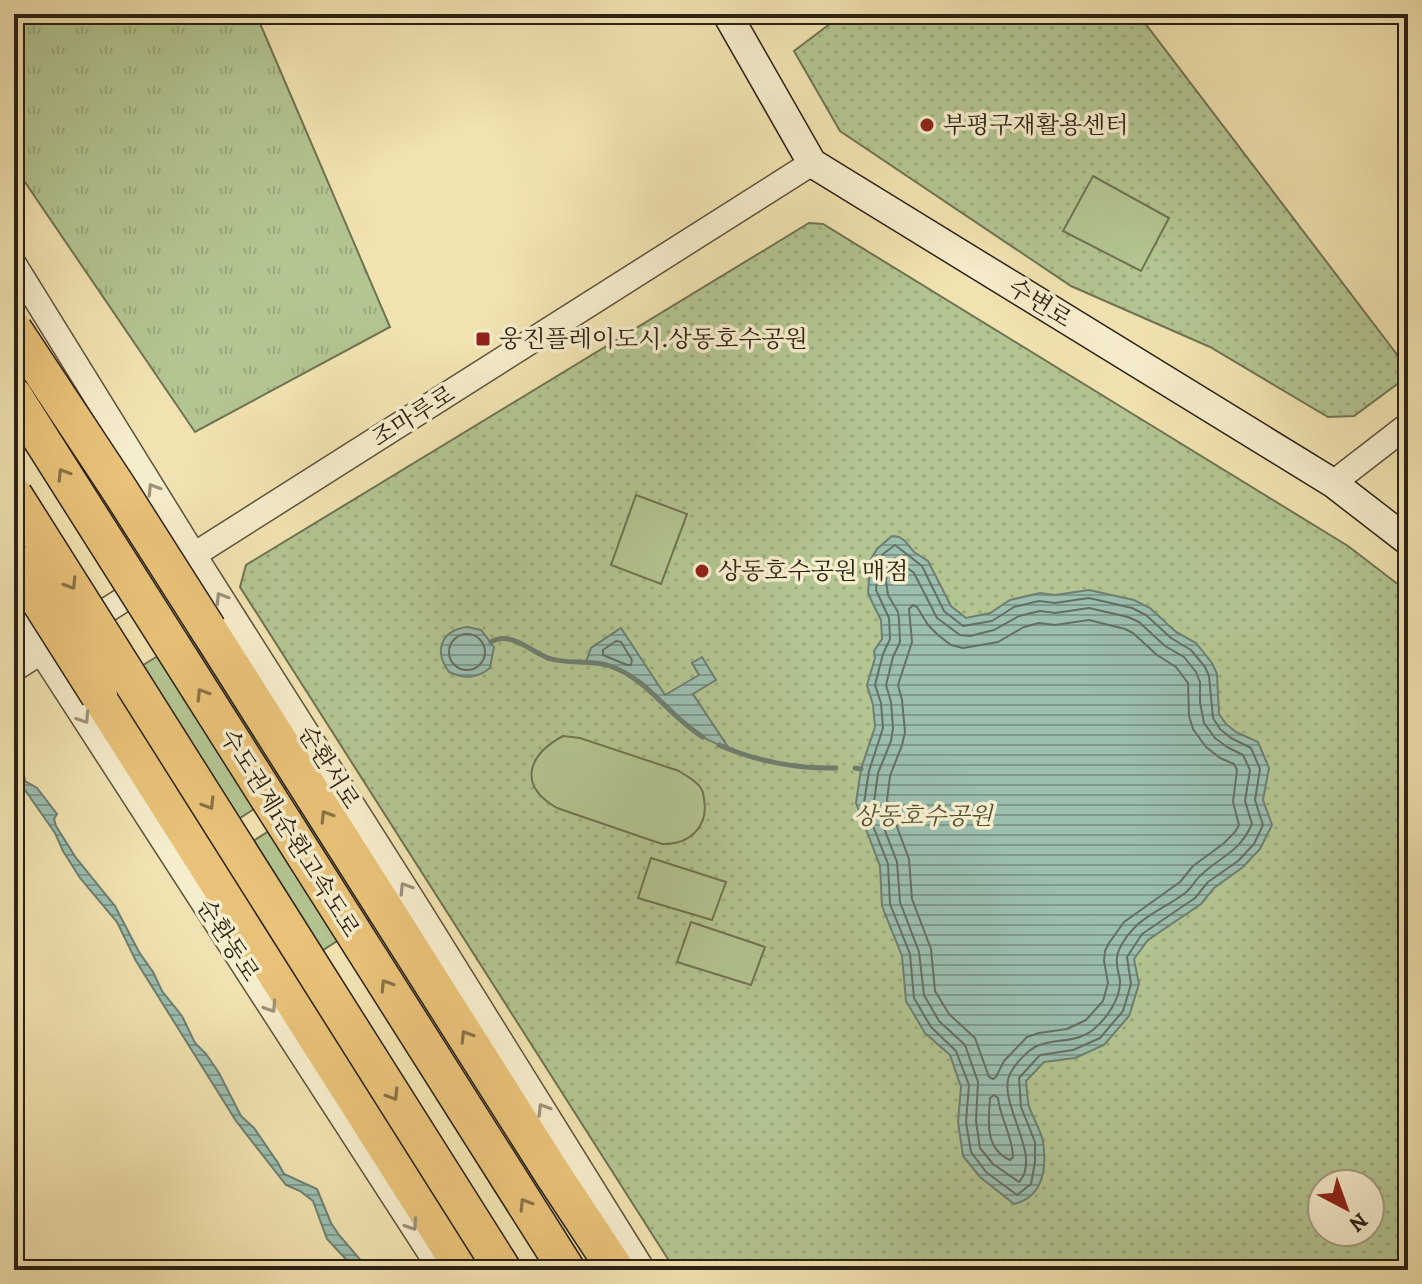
<svg xmlns="http://www.w3.org/2000/svg" width="1422" height="1284" font-family="Alegreya,'Noto Serif KR',serif">
  <defs>
    <pattern id="grass-tufts" width="24" height="20" patternUnits="userSpaceOnUse" patternTransform="scale(2)"><rect width="24" height="20" fill="#b3c591"/><path d="M3 7l-1-3M5 7V3M7 7l1-3M15 17l-1-3M17 17v-4M19 17l1-3" fill="none" stroke="#9aa97c"/></pattern>
    <pattern id="park-dots" width="8" height="8" patternUnits="userSpaceOnUse" patternTransform="scale(2)"><rect width="8" height="8" fill="#b3c591"/><path d="M2 2h.1M6 6h.1" fill="none" stroke="#9aa97c" stroke-width="1.8" stroke-linecap="round"/></pattern>
    <pattern id="water-rules" width="6" height="5" patternUnits="userSpaceOnUse" patternTransform="scale(2)"><rect width="6" height="5" fill="#9bbeaf"/><path d="M0 2.5h6" fill="none" stroke="#7f9a8d"/></pattern>
  </defs>
  <rect width="100%" height="100%" fill="#f1e3b1"/>
  <filter id="stains"><feTurbulence type="fractalNoise" baseFrequency=".0025" numOctaves="4"/><feColorMatrix values="0 0 0 0 .2 0 0 0 0 .09 0 0 0 0 .02 0 0 0 .5 -.17"/></filter>
  <radialGradient id="worn" r=".72"><stop offset=".6" stop-color="#630" stop-opacity="0"/><stop offset="1" stop-color="#630" stop-opacity=".3"/></radialGradient>
  <path fill="url(#grass-tufts)" stroke="#707352" stroke-width="2" d="M14,14H256L390,327L195,432L14,166Z"/>
  <g fill="url(#park-dots)" stroke="#707352" stroke-width="2" fill-rule="evenodd">
    <path d="M843,14H1138L1408,369V376L1354,416L1328,417L1210,347L1071,286L840,131L794,51Z"/>
    <path d="M809,223L823,224L1348,546L1408,592V1270H675L240,587L246,565ZM1322,1184H1370V1232H1322Z"/>
  </g>
  <g fill="#b3c591" stroke="#707352" stroke-width="2">
    <path d="M1093,176L1169,218L1141,271L1063,231Z"/>
    <path d="M636,495L687,514L661,584L611,565Z"/>
    <path d="M193,634L289,786L237,820L140,667Z"/>
    <path d="M563,736L580,738L679,771C686,776 695,780 700,787C704,792 703,793 704,799C709,827 689,845 662,844L557,808C517,785 528,755 563,736Z"/>
    <path d="M302,810L371,919L320,952L250,843Z"/>
    <path d="M651,858L726,882L712,920L638,898Z"/>
    <path d="M691,922L765,947L751,985L677,962Z"/>
  </g>
  <g fill="url(#water-rules)" stroke="#6f7f71" stroke-width="2">
    <path d="M892,536L899,537L905,541L914,552L928,561L951,606L966,618L990,613L1010,600L1040,593L1055,595L1089,590L1134,600L1150,608L1176,632L1196,643L1212,663L1217,674L1219,714L1226,724L1236,732L1258,742L1269,768L1263,800L1272,825L1260,849L1243,867L1214,888L1201,904L1148,940L1134,959L1139,984L1129,1016L1104,1045L1075,1058L1044,1062L1026,1081C1027,1089 1027,1098 1029,1106C1033,1119 1041,1130 1043,1142C1047,1169 1043,1197 1014,1204L980,1177L963,1156L958,1122L961,1087L950,1055L925,1033L906,1001L902,956L882,906L880,866L856,803L861,769L875,727L873,705L867,685L875,658L874,651L882,639L881,620L872,602L868,592L871,559L877,549Z"/>
    <path d="M467,627L481,630L494,647L490,668C476,679 465,679 449,672C434,651 440,631 467,627Z"/>
    <path d="M621,628L665,695L699,675L692,663L702,657L716,680L693,694L730,750C716,744 703,738 690,729C650,700 643,669 586,662L591,648Z"/>
    <path d="M17,714L21,722L20,751L25,781L37,788L57,814L54,819L56,826L76,858L115,906L139,952L153,972L162,991L182,1016L195,1043L206,1054L219,1073L241,1116L254,1128L278,1163L284,1174L317,1189L331,1223L339,1235L369,1270H356L327,1239L313,1201L300,1191L286,1185L236,1121L136,961L117,922L80,878L63,851L55,833L18,780L14,763V716Z"/>
  </g>
  <g fill="none" stroke-linecap="round" stroke-linejoin="round">
    <g stroke="#647062" stroke-width="2">
      <path d="M895,545L922,566L944,611L963,626L992,621L1014,607L1039,601L1055,603L1089,598L1132,608L1146,615L1171,638L1191,650L1205,667L1209,676L1213,718L1220,729L1231,738L1251,748L1260,769L1255,800L1263,825L1254,844L1238,861L1208,882L1195,898L1142,934L1127,957L1131,984L1123,1011L1100,1038L1073,1050L1040,1055L1019,1078L1021,1107L1035,1142V1162L1031,1184L1017,1195L986,1172L971,1152L966,1122L969,1085L956,1051L931,1027L914,998L910,954L890,904L888,864L864,803L869,771L883,728L881,703L875,685L883,654L890,639L889,618L876,590L878,562L883,554Z"/>
      <path d="M895,558L914,573L937,618L960,635L970,636L994,630L1019,616L1040,611L1055,613L1089,608L1128,617L1139,622L1165,646L1184,657L1196,672L1200,682V702L1204,723L1215,738L1227,747L1243,755L1250,770L1245,801L1252,824C1239,853 1222,855 1201,875C1195,880 1192,888 1185,893C1170,905 1149,913 1135,927C1126,936 1115,951 1117,964C1117,970 1120,976 1120,982C1120,999 1107,1018 1094,1029C1076,1044 1055,1038 1037,1046C1028,1050 1016,1063 1011,1072C994,1100 1044,1155 1019,1182L993,1164L980,1148L976,1121L978,1082L965,1045L939,1021L924,995L919,952L900,902L897,862L874,802L878,773L891,741L893,728L891,702L886,685L893,657L900,642L899,620L898,612L888,595L886,581L888,565Z"/>
      <path d="M913,605L917,607L928,625L938,635L951,645L963,648L998,642L1024,627L1039,623L1055,625L1089,620L1125,629L1133,633L1157,655L1176,667L1188,683L1189,716L1193,729L1206,747L1220,758L1234,764L1237,770L1233,802L1239,825L1235,832L1223,844L1193,866L1180,882L1124,922L1109,943L1105,951L1104,961L1108,983L1103,1001L1086,1020L1067,1029L1039,1033L1027,1037L1004,1061L996,1077L993,1079L989,1077L975,1038L949,1014L935,991L931,949L912,899L909,859L887,800L890,776L902,745L905,732L902,700L898,685L912,642L909,609Z"/>
      <circle cx="467" cy="652" r="18"/>
      <path d="M616,641L621,642L632,660L631,665H627L603,655V650Z"/>
      <path d="M994,1095L998,1098C1000,1118 1013,1137 1013,1157L1010,1160C985,1149 988,1122 990,1098Z"/>
    </g>
    <g stroke="#6f7f71" stroke-width="5">
      <path d="M491,642C509,630 532,652 548,658C568,665 590,659 610,666C648,679 670,717 703,737"/>
      <path d="M719,745C755,761 797,769 836,768"/>
      <path d="M855,768L861,769"/>
    </g>
    <defs>
      <g id="tertiary">
        <path d="M14,264L194,555L419,910L643,1270"/>
        <path d="M1333,483L1408,425"/>
        <path d="M14,610L441,1270"/>
        <path d="M14,669L812,163"/>
      </g>
      <path id="secondary" d="M727,14L812,163L1333,483L1408,541"/>
      <g id="motorway">
        <path d="M208,629L552,1173L616,1270"/>
        <path d="M99,695L464,1270"/>
      </g>
    </defs>
    <use href="#tertiary" stroke="#5d523b" stroke-width="27"/>
    <use href="#secondary" stroke="#2c2114" stroke-width="31"/>
    <use href="#motorway" stroke="#2c2114" stroke-width="39"/>
    <use href="#tertiary" stroke="#f6edcc" stroke-width="24"/>
    <use href="#secondary" stroke="#f6edcc" stroke-width="28"/>
    <use href="#motorway" stroke="#e8c278" stroke-width="36"/>
    <defs>
      <g id="motorway-bridge">
        <path d="M14,330L119,489L208,629"/>
        <path d="M14,396L567,1270"/>
        <path d="M14,495L503,1270"/>
        <path d="M14,561L99,695"/>
      </g>
    </defs>
    <use href="#motorway-bridge" stroke="#2c2114" stroke-width="39" stroke-linecap="butt"/>
    <use href="#motorway-bridge" stroke="#e8c278" stroke-width="36"/>
  </g>
  <defs><path id="oneway-chevron" d="M-2-3.5L2.5 0L-2 3.5" fill="none" stroke-width="1.6" stroke-linecap="round" stroke-linejoin="round" transform="scale(2)"/></defs>
  <g stroke="#8a7246">
    <use href="#oneway-chevron" transform="translate(63 474) rotate(-122)"/>
    <use href="#oneway-chevron" transform="translate(71 584) rotate(58)"/>
    <use href="#oneway-chevron" transform="translate(202 694) rotate(-122)"/>
    <use href="#oneway-chevron" transform="translate(209 804) rotate(58)"/>
    <use href="#oneway-chevron" transform="translate(326 816) rotate(-122)"/>
    <use href="#oneway-chevron" transform="translate(386 985) rotate(-122)"/>
    <use href="#oneway-chevron" transform="translate(466 1036) rotate(-122)"/>
    <use href="#oneway-chevron" transform="translate(393 1095) rotate(58)"/>
    <use href="#oneway-chevron" transform="translate(525 1204) rotate(-122)"/>
  </g>
  <g stroke="#9b9179">
    <use href="#oneway-chevron" transform="translate(153 489) rotate(-122)"/>
    <use href="#oneway-chevron" transform="translate(221 598) rotate(-122)"/>
    <use href="#oneway-chevron" transform="translate(84 718) rotate(57)"/>
    <use href="#oneway-chevron" transform="translate(405 888) rotate(-122)"/>
    <use href="#oneway-chevron" transform="translate(271 1007) rotate(57)"/>
    <use href="#oneway-chevron" transform="translate(543 1109) rotate(-122)"/>
    <use href="#oneway-chevron" transform="translate(412 1225) rotate(57)"/>
  </g>
  <g fill="#8f2418" stroke="#f6edcc" stroke-width="3">
    <circle cx="927" cy="125" r="8"/>
    <rect x="475" y="331" width="16" height="16" rx="4"/>
    <circle cx="702" cy="571" r="8"/>
  </g>
  <g text-anchor="middle" stroke-width="7" stroke-linejoin="round" paint-order="stroke">
    <g font-size="24" fill="#2c2114" stroke="#f6edcc" text-anchor="start">
      <text x="943" y="133">부평구재활용센터</text>
      <text x="499" y="347">웅진플레이도시.상동호수공원</text>
      <text x="718" y="579">상동호수공원 매점</text>
    </g>
    <g font-size="24" fill="#2c2114" stroke="#f6edcc">
      <text transform="translate(1040 303) rotate(32)" y="8">수변로</text>
      <text transform="translate(413 416) rotate(-32)" y="8">조마루로</text>
      <text transform="translate(329 767) rotate(58)" y="8">순환서로</text>
      <text transform="translate(290 833) rotate(58)" y="8">수도권제1순환고속도로</text>
      <text transform="translate(228 940) rotate(57)" y="8">순환동로</text>
    </g>
    <g font-size="24" font-style="italic" fill="#54523a" stroke="#f6edcc">
      <text x="923" y="824">상동호수공원</text>
    </g>
  </g>
  <rect width="1422" height="1284" fill="none" stroke="#f1e3b1" stroke-width="48"/>
  <rect x="16" y="16" width="1390" height="1252" fill="none" stroke="#2c2114" stroke-width="4"/>
  <rect x="24" y="24" width="1374" height="1236" fill="none" stroke="#2c2114" stroke-width="2"/>
  <g transform="translate(1346 1208) rotate(139)"><circle r="38" fill="#f6edcc" stroke="#a59b82" stroke-width="2"/>
  <path d="M0-6L14 30L0 20L-14 30Z" fill="#8f2418"/>
  <text y="-12" font-size="22" font-weight="bold" text-anchor="middle" fill="#2c2114">N</text>
  </g>
  <rect width="100%" height="100%" filter="url(#stains)"/>
  <rect width="100%" height="100%" fill="url(#worn)"/>
</svg>
